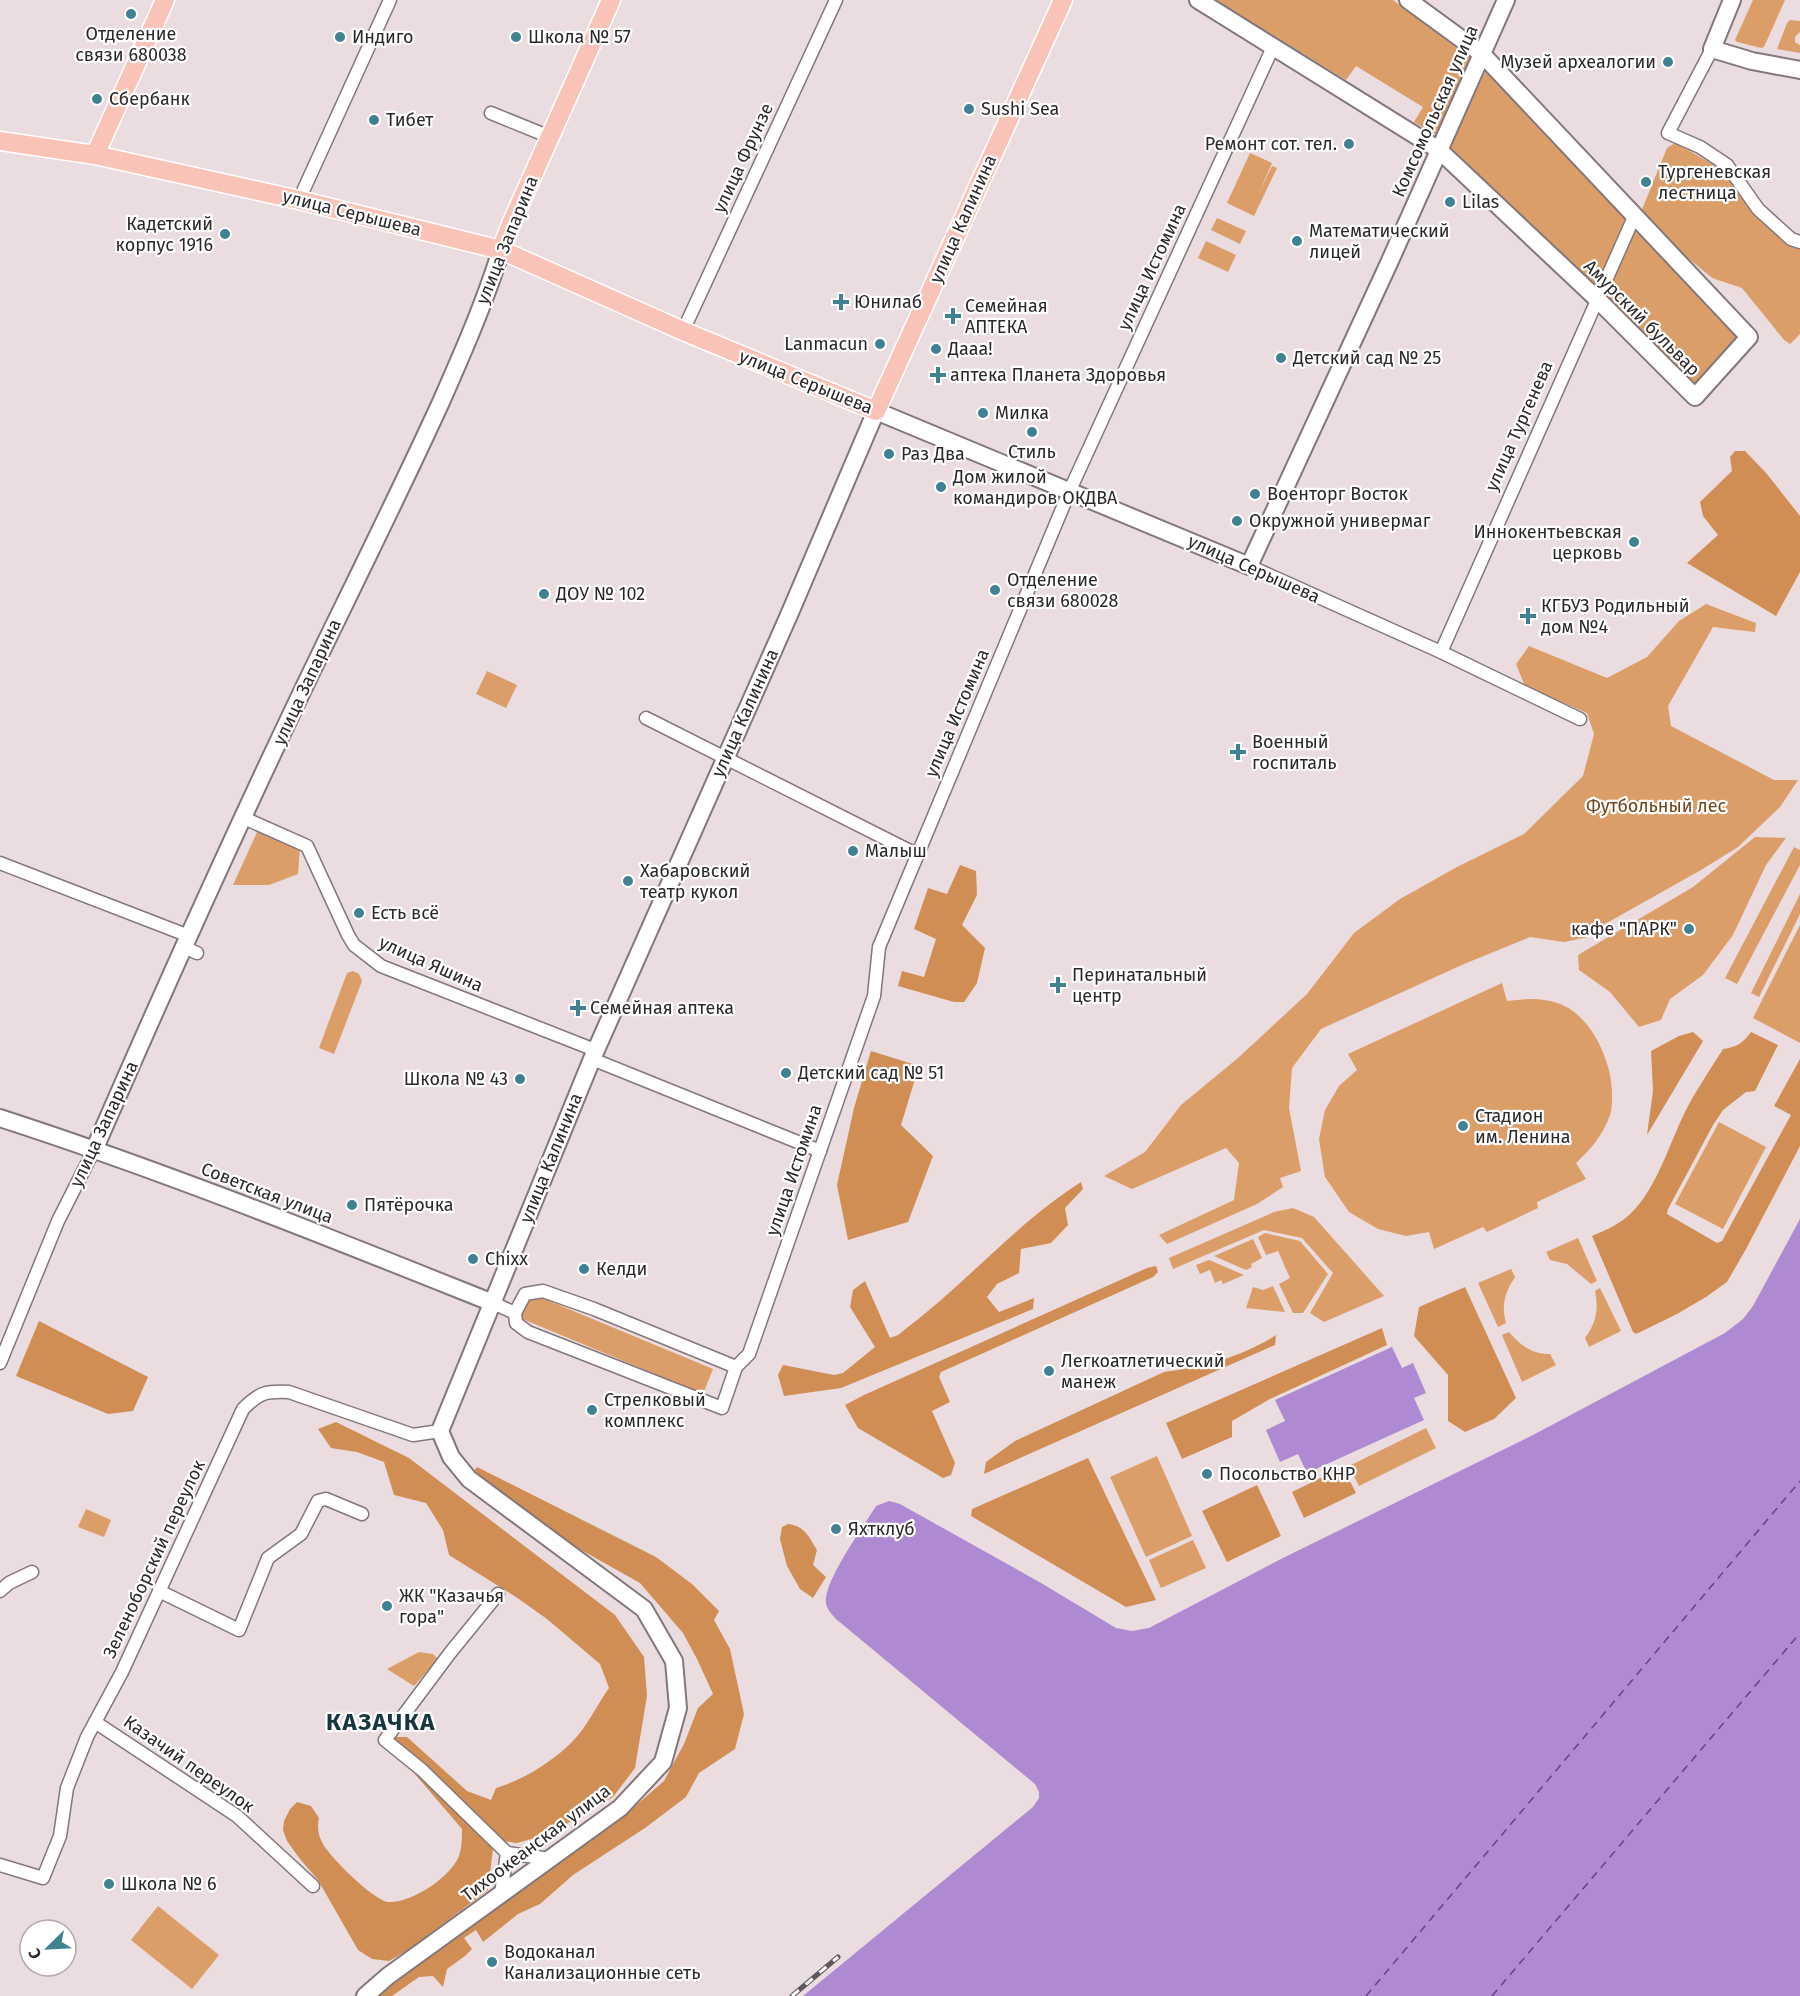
<svg xmlns="http://www.w3.org/2000/svg" width="1800" height="1996" font-family="'Fira Sans',sans-serif">
  <rect width="100%" height="100%" fill="#eadcdf"/>
  <g fill="#db9e69">
    <path d="M1216,0H1393L1472,59L1438,136L1414,122L1423,107L1356,66L1346,80Z"/>
    <path d="M1753,0H1785L1764,47L1761,48L1737,42L1735,40Z"/>
    <path d="M1790,20L1800,21V32L1795,37V42L1800,45V53L1777,49L1787,23Z"/>
    <path d="M1487,68L1629,218L1595,291L1447,150Z"/>
    <path d="M1675,143C1689,151 1712,162 1723,173C1746,197 1766,237 1800,249V334L1790,344L1784,340L1742,288L1712,278L1639,217L1667,148Z"/>
    <path d="M1250,153L1272,163L1259,193L1272,166L1277,168L1254,216L1227,203Z"/>
    <path d="M1217,218L1246,231L1240,244L1211,230Z"/>
    <path d="M1635,231L1743,336L1694,391L1603,299Z"/>
    <path d="M1206,241L1236,255L1228,272L1198,258Z"/>
    <path d="M1706,604L1756,623L1755,632L1713,627L1668,706L1671,726L1774,780H1798L1780,807L1738,847L1701,870L1605,924L1588,937L1564,942L1530,937L1464,964L1321,1029L1292,1068L1289,1108L1301,1171L1280,1178L1283,1187L1257,1204L1167,1244L1159,1235L1234,1200L1239,1163L1226,1148L1132,1189L1104,1176L1145,1152L1181,1105L1238,1058L1307,994L1354,933L1400,899L1457,867L1524,834L1583,776L1594,734L1587,713L1525,686L1516,664L1529,646L1607,678L1647,657L1679,621Z"/>
    <path d="M487,671L517,685L506,708L476,694Z"/>
    <path d="M259,828L300,846L298,874L269,885H233Z"/>
    <path d="M1755,837L1786,838L1766,865L1733,935L1703,975L1670,999L1661,1020L1639,1027L1610,992L1579,970L1578,955L1693,887Z"/>
    <path d="M1794,847L1800,850V865L1737,984L1725,978Z"/>
    <path d="M1800,894V914L1759,997L1751,993Z"/>
    <path d="M1800,925V1043L1753,1018Z"/>
    <path d="M353,971L359,974L362,981L334,1054L319,1048L347,973Z"/>
    <path d="M1502,983L1507,1001C1524,999 1540,997 1557,1003C1591,1013 1613,1063 1612,1096C1612,1102 1612,1109 1610,1115C1603,1135 1591,1149 1576,1163L1586,1179L1537,1202L1538,1208L1487,1232L1483,1227L1434,1249L1429,1232L1406,1236L1378,1229L1349,1212L1325,1177L1319,1139L1325,1110L1339,1086L1357,1070L1348,1054Z"/>
    <path d="M1719,1122L1766,1147L1723,1229L1675,1204Z"/>
    <path d="M1293,1208L1314,1217L1384,1296L1324,1322L1310,1313L1333,1273L1302,1238L1264,1230L1173,1269L1169,1258L1274,1212Z"/>
    <path d="M1265,1233L1300,1241L1328,1274L1303,1313H1293L1279,1284L1290,1278L1278,1251L1266,1255L1258,1237Z"/>
    <path d="M1578,1238L1597,1281L1591,1284L1567,1264L1550,1260L1546,1252Z"/>
    <path d="M1253,1239L1262,1258L1251,1264L1252,1267L1246,1270L1214,1256Z"/>
    <path d="M1209,1260L1244,1275L1223,1284L1221,1280L1215,1283L1210,1270L1200,1274L1196,1265Z"/>
    <path d="M1511,1269L1515,1277C1505,1292 1501,1305 1506,1323L1498,1327L1478,1283Z"/>
    <path d="M1273,1286L1285,1312L1246,1308L1253,1287L1263,1290Z"/>
    <path d="M1600,1288L1621,1331L1589,1347L1585,1338C1596,1323 1599,1310 1595,1291Z"/>
    <path d="M530,1293L713,1369L703,1394L520,1318Z"/>
    <path d="M1509,1332C1521,1346 1532,1354 1550,1354L1556,1365L1522,1382L1502,1335Z"/>
    <path d="M1426,1428L1436,1448L1359,1486L1349,1466Z"/>
    <path d="M1157,1456L1192,1536L1146,1557L1110,1477Z"/>
    <path d="M86,1509L111,1520L104,1537L78,1527Z"/>
    <path d="M1193,1540L1206,1568L1161,1588L1149,1560Z"/>
    <path d="M419,1652L433,1654L438,1659L414,1686L387,1669Z"/>
    <path d="M158,1906L219,1955L192,1989L131,1940Z"/>
  </g>
  <g fill="#d18e54">
    <path d="M1735,451H1745L1767,474L1800,516V572L1776,616L1687,563L1718,535L1703,516L1700,502L1732,471L1730,457Z"/>
    <path d="M960,865L976,871L977,895L962,925L985,948L977,983L964,1002H954L898,986L902,971L924,977L936,939L914,929L928,888L947,894Z"/>
    <path d="M1693,1032L1703,1041L1647,1135L1653,1091L1651,1051L1679,1036Z"/>
    <path d="M1751,1032L1778,1045L1755,1091L1746,1092L1723,1110L1713,1125L1668,1209L1667,1214L1717,1243L1722,1241L1791,1115L1774,1106L1800,1059V1146L1746,1249L1727,1282L1706,1297L1677,1314L1636,1334L1633,1332L1592,1236C1600,1232 1609,1229 1617,1224C1653,1203 1667,1148 1685,1112C1696,1090 1710,1070 1723,1049C1737,1047 1743,1043 1751,1032Z"/>
    <path d="M871,1051L919,1066L901,1125L933,1156L908,1222L848,1240L837,1185L854,1108Z"/>
    <path d="M1081,1182L1083,1189L1065,1208L1068,1225L1051,1243L1021,1249L1019,1273L997,1284L987,1297L999,1312L1034,1298L1033,1309L841,1388L784,1396L778,1375L783,1365L834,1375L843,1373L875,1347L850,1307L853,1290L865,1281L890,1338L898,1335C912,1324 927,1312 941,1300C988,1259 1028,1216 1081,1182Z"/>
    <path d="M1156,1266L1158,1272L1153,1277L941,1372L939,1377L950,1402L932,1411L955,1463L951,1475L943,1478L858,1428L845,1405L864,1395L1147,1268Z"/>
    <path d="M1465,1287L1516,1398L1494,1419L1465,1432L1448,1421V1375L1414,1336L1419,1307Z"/>
    <path d="M39,1321L148,1377L133,1411L108,1414L16,1376Z"/>
    <path d="M1382,1328L1387,1345L1270,1399L1232,1421V1437L1182,1459L1166,1423Z"/>
    <path d="M1276,1335L1275,1345L984,1474L986,1462L1015,1441L1164,1372C1203,1367 1242,1357 1276,1335Z"/>
    <path d="M336,1422L409,1458L615,1615L644,1657L647,1696L635,1768L613,1797L580,1817L542,1836L517,1843L494,1840L488,1890L410,1949L389,1961L372,1959L358,1950L318,1880L300,1859L287,1841L283,1830L284,1821L290,1809L297,1802L311,1806L319,1818C317,1828 318,1835 323,1844C331,1858 373,1900 388,1902C410,1904 451,1877 459,1856C462,1848 462,1837 462,1829L396,1752L393,1737H407L467,1791L491,1800L496,1788C523,1780 552,1762 572,1742C587,1727 597,1705 609,1688L600,1664L547,1619L516,1597L449,1555L443,1530L426,1503L394,1495L384,1462L357,1452L331,1448L318,1429Z"/>
    <path d="M1088,1458L1156,1600L1126,1607L971,1516L972,1509Z"/>
    <path d="M477,1467L656,1557L692,1584L719,1611L714,1620L730,1649L744,1714L735,1749L699,1773L686,1797L645,1828L573,1875L540,1904L518,1914L483,1942L476,1930L464,1938L472,1949L465,1956L447,1969L443,1987L433,1976L419,1977L392,1996H373L537,1873L633,1808L664,1781L684,1744L698,1708L713,1694L697,1659L683,1633L640,1583L574,1546L472,1474Z"/>
    <path d="M1343,1467L1356,1493L1304,1518L1292,1492Z"/>
    <path d="M1257,1485L1281,1536L1227,1562L1202,1511Z"/>
    <path d="M788,1524C805,1526 809,1537 817,1550L813,1565L826,1577L813,1598L800,1589L787,1566L780,1539L782,1527Z"/>
  </g>
  <g fill="#ad8ad2">
    <path d="M1800,1219V1996H803L1033,1807L1039,1798V1792L1035,1784L836,1619C832,1614 827,1610 826,1603C823,1582 864,1526 876,1506L889,1501L900,1504L1041,1583L1116,1628L1132,1631L1149,1628L1283,1558L1533,1435L1725,1333L1743,1319L1753,1306Z"/>
    <path d="M1392,1347L1402,1368L1413,1363L1426,1393L1414,1398L1424,1420L1307,1473L1298,1454L1280,1462L1266,1430L1285,1421L1275,1400Z"/>
  </g>
  <g fill="none" stroke-linecap="round" stroke-linejoin="round">
    <g stroke="#6a3c93" stroke-width="1.5" stroke-dasharray="8 6" stroke-linecap="butt">
      <path d="M1366,1996L1800,1481"/>
      <path d="M1492,1996L1800,1633"/>
    </g>
    <defs>
      <g id="street">
        <path d="M1712,49L1668,133L1700,147L1727,165L1758,209L1791,239L1800,242"/>
        <path d="M491,113L550,137"/>
        <path d="M299,200L390,0"/>
        <path d="M683,331L836,0"/>
        <path d="M1249,566L1441,652L1580,719"/>
        <path d="M1441,652L1634,217"/>
        <path d="M646,718L918,855"/>
        <path d="M244,818L307,846L348,935L354,945L381,966L595,1050"/>
        <path d="M0,863L189,936"/>
        <path d="M184,947L197,953"/>
        <path d="M592,1059L820,1151"/>
        <path d="M493,1303L515,1313"/>
        <path d="M0,1363L58,1221L95,1148"/>
        <path d="M736,1367L594,1309L543,1291L525,1294L515,1313L516,1323L528,1332L722,1408L736,1367L749,1354L874,996L879,947L1070,490L1273,47"/>
        <path d="M0,1591L9,1583L32,1572"/>
        <path d="M159,1591L239,1630L268,1558L301,1534L318,1501L326,1499L362,1514"/>
        <path d="M498,1594L450,1653L385,1740L422,1770L507,1853L550,1859"/>
        <path d="M95,1722L237,1816L313,1886"/>
        <path d="M0,1865L43,1878L60,1836L67,1788L87,1737L122,1672L243,1409C260,1392 266,1391 289,1392L413,1435L440,1431"/>
        <path d="M501,1894L507,1853"/>
      </g>
      <g id="secondary">
        <path d="M1198,0L1439,150L1597,299L1695,397L1749,337L1482,54L1408,0"/>
        <path d="M1732,0L1712,49L1752,61L1800,70"/>
        <path d="M0,1118C167,1172 330,1238 493,1303"/>
        <path d="M95,1148C168,980 243,813 323,648C363,566 403,485 441,402C463,352 485,302 501,250"/>
        <path d="M365,1996L388,1976L620,1808L663,1762L678,1708L674,1661L644,1609L469,1479L451,1457L440,1431L592,1059L789,615L876,411L1249,566L1389,263L1506,0"/>
      </g>
      <g id="primary">
        <path d="M0,141L95,155L299,200L501,250L683,331L876,411L1063,0"/>
        <path d="M95,155L165,0"/>
        <path d="M501,250L511,224L611,0"/>
      </g>
    </defs>
    <use href="#street" stroke="#83777a" stroke-width="15"/>
    <use href="#secondary" stroke="#83777a" stroke-width="20"/>
    <use href="#primary" stroke="#fff" stroke-width="21"/>
    <use href="#street" stroke="#fff" stroke-width="12"/>
    <use href="#secondary" stroke="#fff" stroke-width="16"/>
    <use href="#primary" stroke="#fac3b8" stroke-width="18"/>
    <defs>
      <path id="rail" d="M792,1996L838,1957"/>
    </defs>
    <use href="#rail" stroke="#5f5759" stroke-width="5"/>
    <use href="#rail" stroke="#fff" stroke-width="3" stroke-dasharray="9" stroke-linecap="butt"/>
  </g>
  <g fill="#408194" stroke="#fff" stroke-width="2">
    <circle cx="131" cy="14" r="6"/>
    <circle cx="340" cy="37" r="6"/>
    <circle cx="516" cy="37" r="6"/>
    <circle cx="1668" cy="62" r="6"/>
    <circle cx="97" cy="99" r="6"/>
    <circle cx="969" cy="109" r="6"/>
    <circle cx="374" cy="120" r="6"/>
    <circle cx="1349" cy="144" r="6"/>
    <circle cx="1646" cy="182" r="6"/>
    <circle cx="1450" cy="202" r="6"/>
    <circle cx="225" cy="234" r="6"/>
    <circle cx="1297" cy="241" r="6"/>
    <path d="M838 293h6v6h6v6h-6v6h-6v-6h-6v-6h6z"/>
    <path d="M950 307h6v6h6v6h-6v6h-6v-6h-6v-6h6z"/>
    <circle cx="880" cy="344" r="6"/>
    <circle cx="936" cy="349" r="6"/>
    <circle cx="1281" cy="358" r="6"/>
    <path d="M935 366h6v6h6v6h-6v6h-6v-6h-6v-6h6z"/>
    <circle cx="983" cy="413" r="6"/>
    <circle cx="1032" cy="432" r="6"/>
    <circle cx="889" cy="454" r="6"/>
    <circle cx="941" cy="487" r="6"/>
    <circle cx="1255" cy="494" r="6"/>
    <circle cx="1237" cy="521" r="6"/>
    <circle cx="1634" cy="542" r="6"/>
    <circle cx="995" cy="590" r="6"/>
    <circle cx="544" cy="594" r="6"/>
    <path d="M1525 607h6v6h6v6h-6v6h-6v-6h-6v-6h6z"/>
    <path d="M1235 743h6v6h6v6h-6v6h-6v-6h-6v-6h6z"/>
    <circle cx="853" cy="851" r="6"/>
    <circle cx="628" cy="881" r="6"/>
    <circle cx="359" cy="913" r="6"/>
    <circle cx="1689" cy="929" r="6"/>
    <path d="M1055 976h6v6h6v6h-6v6h-6v-6h-6v-6h6z"/>
    <path d="M575 999h6v6h6v6h-6v6h-6v-6h-6v-6h6z"/>
    <circle cx="786" cy="1073" r="6"/>
    <circle cx="520" cy="1079" r="6"/>
    <circle cx="1463" cy="1126" r="6"/>
    <circle cx="352" cy="1205" r="6"/>
    <circle cx="473" cy="1259" r="6"/>
    <circle cx="584" cy="1269" r="6"/>
    <circle cx="1049" cy="1371" r="6"/>
    <circle cx="592" cy="1410" r="6"/>
    <circle cx="1207" cy="1474" r="6"/>
    <circle cx="836" cy="1529" r="6"/>
    <circle cx="387" cy="1606" r="6"/>
    <circle cx="109" cy="1884" r="6"/>
    <circle cx="492" cy="1962" r="6"/>
  </g>
  <g text-anchor="middle" stroke-width="4.5" stroke-linejoin="round" paint-order="stroke">
    <g font-size="18" fill="#2c2728" stroke="#fff" text-anchor="start">
      <text x="131" y="40" text-anchor="middle">Отделение<tspan x="131" dy="21">связи 680038</tspan></text>
      <text x="352" y="43">Индиго</text>
      <text x="528" y="43">Школа № 57</text>
      <text x="1656" y="68" text-anchor="end">Музей археалогии</text>
      <text x="109" y="105">Сбербанк</text>
      <text x="981" y="115">Sushi Sea</text>
      <text x="386" y="126">Тибет</text>
      <text x="1337" y="150" text-anchor="end">Ремонт сот. тел.</text>
      <text x="1658" y="178">Тургеневская<tspan x="1658" dy="21">лестница</tspan></text>
      <text x="1462" y="208">Lilas</text>
      <text x="213" y="230" text-anchor="end">Кадетский<tspan x="213" dy="21">корпус 1916</tspan></text>
      <text x="1309" y="237">Математический<tspan x="1309" dy="21">лицей</tspan></text>
      <text x="854" y="308">Юнилаб</text>
      <text x="965" y="312">Семейная<tspan x="965" dy="21">АПТЕКА</tspan></text>
      <text x="868" y="350" text-anchor="end">Lanmacun</text>
      <text x="948" y="355">Дааа!</text>
      <text x="1293" y="364">Детский сад № 25</text>
      <text x="950" y="381">аптека Планета Здоровья</text>
      <text x="995" y="419">Милка</text>
      <text x="1032" y="458" text-anchor="middle">Стиль</text>
      <text x="901" y="460">Раз Два</text>
      <text x="953" y="483">Дом жилой<tspan x="953" dy="21">командиров ОКДВА</tspan></text>
      <text x="1267" y="500">Военторг Восток</text>
      <text x="1249" y="527">Окружной универмаг</text>
      <text x="1622" y="538" text-anchor="end">Иннокентьевская<tspan x="1622" dy="21">церковь</tspan></text>
      <text x="1007" y="586">Отделение<tspan x="1007" dy="21">связи 680028</tspan></text>
      <text x="556" y="600">ДОУ № 102</text>
      <text x="1541" y="612">КГБУЗ Родильный<tspan x="1541" dy="21">дом №4</tspan></text>
      <text x="1252" y="748">Военный<tspan x="1252" dy="21">госпиталь</tspan></text>
      <text x="865" y="857">Малыш</text>
      <text x="640" y="877">Хабаровский<tspan x="640" dy="21">театр кукол</tspan></text>
      <text x="371" y="919">Есть всё</text>
      <text x="1677" y="935" text-anchor="end">кафе "ПАРК"</text>
      <text x="1072" y="981">Перинатальный<tspan x="1072" dy="21">центр</tspan></text>
      <text x="590" y="1014">Семейная аптека</text>
      <text x="798" y="1079">Детский сад № 51</text>
      <text x="508" y="1085" text-anchor="end">Школа № 43</text>
      <text x="1475" y="1122">Стадион<tspan x="1475" dy="21">им. Ленина</tspan></text>
      <text x="364" y="1211">Пятёрочка</text>
      <text x="485" y="1265">Chixx</text>
      <text x="596" y="1275">Келди</text>
      <text x="1061" y="1367">Легкоатлетический<tspan x="1061" dy="21">манеж</tspan></text>
      <text x="604" y="1406">Стрелковый<tspan x="604" dy="21">комплекс</tspan></text>
      <text x="1219" y="1480">Посольство КНР</text>
      <text x="848" y="1535">Яхтклуб</text>
      <text x="399" y="1602">ЖК "Казачья<tspan x="399" dy="21">гора"</tspan></text>
      <text x="121" y="1890">Школа № 6</text>
      <text x="504" y="1958">Водоканал<tspan x="504" dy="21">Канализационные сеть</tspan></text>
    </g>
    <g font-size="18" fill="#2c2728" stroke="#fff">
      <text transform="translate(1435 111) rotate(-66)" y="6">Комсомольская улица</text>
      <text transform="translate(743 158) rotate(-65)" y="6">улица Фрунзе</text>
      <text transform="translate(352 213) rotate(14)" y="6">улица Серышева</text>
      <text transform="translate(963 219) rotate(-66)" y="6">улица Калинина</text>
      <text transform="translate(507 240) rotate(-68)" y="6">улица Запарина</text>
      <text transform="translate(1152 267) rotate(-65)" y="6">улица Истомина</text>
      <text transform="translate(1642 318) rotate(45)" y="6">Амурский бульвар</text>
      <text transform="translate(806 382) rotate(22)" y="6">улица Серышева</text>
      <text transform="translate(1519 426) rotate(-66)" y="6">улица Тургенева</text>
      <text transform="translate(1254 569) rotate(24)" y="6">улица Серышева</text>
      <text transform="translate(307 682) rotate(-65)" y="6">улица Запарина</text>
      <text transform="translate(745 713) rotate(-66)" y="6">улица Калинина</text>
      <text transform="translate(957 713) rotate(-67)" y="6">улица Истомина</text>
      <text transform="translate(431 964) rotate(24)" y="6">улица Яшина</text>
      <text transform="translate(104 1124) rotate(-65)" y="6">улица Запарина</text>
      <text transform="translate(551 1158) rotate(-68)" y="6">улица Калинина</text>
      <text transform="translate(794 1170) rotate(-71)" y="6">улица Истомина</text>
      <text transform="translate(267 1193) rotate(21)" y="6">Советская улица</text>
      <text transform="translate(154 1559) rotate(-65)" y="6">Зеленоборский переулок</text>
      <text transform="translate(189 1764) rotate(35)" y="6">Казачий переулок</text>
      <text transform="translate(536 1843) rotate(-37)" y="6">Тихоокеанская улица</text>
    </g>
    <g font-size="18" fill="#704318" stroke="#fff">
      <text x="1656" y="812">Футбольный лес</text>
    </g>
    <g font-size="24" font-weight="bold" letter-spacing="1.5" fill="#17363f" stroke="#fff">
      <text x="381" y="1730">КАЗАЧКА</text>
    </g>
  </g>
  <g transform="translate(48 1948) rotate(246)"><circle r="28" fill="#ffffff" stroke="#aba9a9" stroke-width="1.5"/>
  <path d="M0-4.5L10 22L0 15L-10 22Z" fill="#408194"/>
  <text y="-9" font-size="16" font-weight="bold" text-anchor="middle" fill="#2c2728">С</text>
  </g>
</svg>
